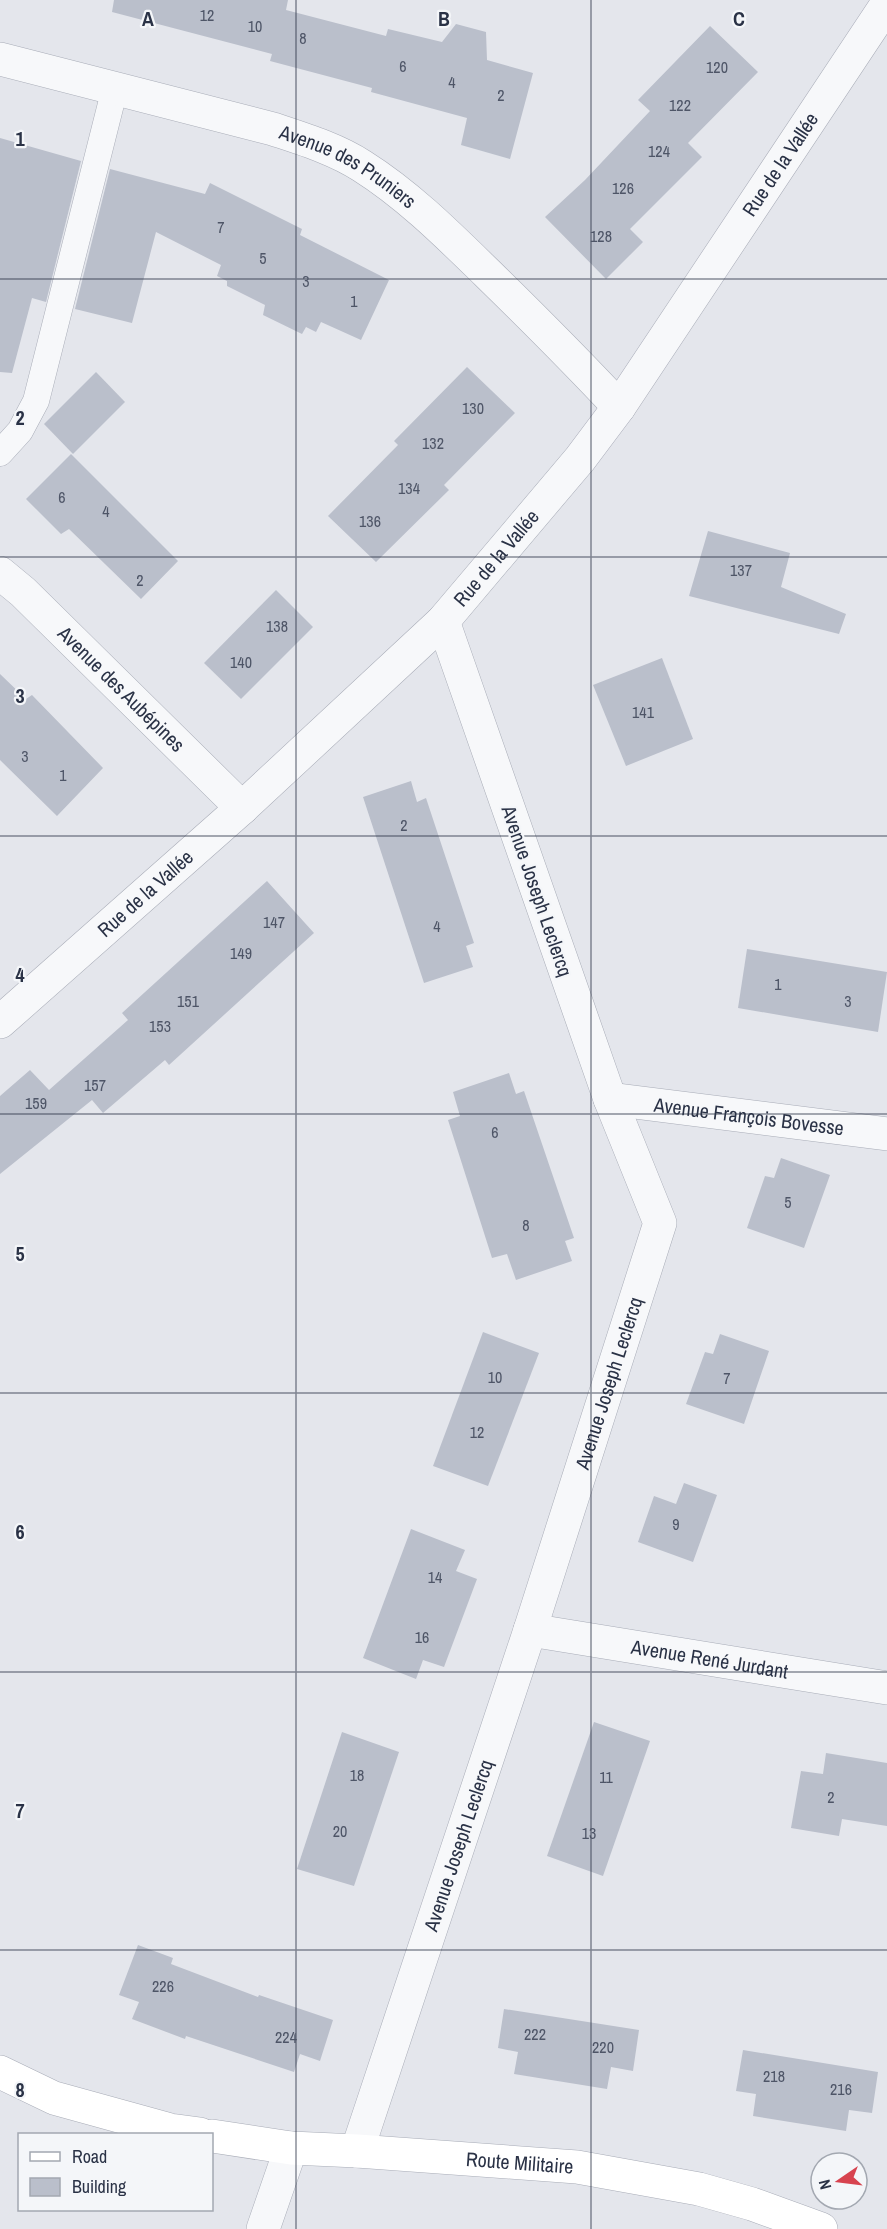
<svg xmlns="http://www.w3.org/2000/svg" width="887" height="2229" font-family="'Archivo Narrow',sans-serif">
  <rect width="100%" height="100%" fill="#e4e6ec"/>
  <g fill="#babfcb">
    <path d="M114,0H288L286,10L386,36L388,29L442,42L456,24L486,32L487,60L533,73L510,159L461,145L467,118L371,92L372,88L270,61L272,54L112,12Z"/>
    <path d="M710,26L758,72L688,143L702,157L630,229L643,242L606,279L545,217L585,180L650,111L638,100Z"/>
    <path d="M0,138L81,161L46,302L32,298L12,373L0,372Z"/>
    <path d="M110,169L205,194L210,183L302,229L300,235L389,280L361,340L321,322L316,332L306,327L302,334L263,315L265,305L227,286V281L217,276L221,265L156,232L132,323L75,309Z"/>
    <path d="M467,367L515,413L444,485L449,490L376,562L328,516L398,445L394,441Z"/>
    <path d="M96,372L125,402L73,454L44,424Z"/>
    <path d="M71,454L178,561L141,599L69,529L61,534L26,499Z"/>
    <path d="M708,531L790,553L781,587L846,614L839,634L689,596Z"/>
    <path d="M276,590L313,627L241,699L204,663Z"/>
    <path d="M662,658L693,739L626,766L593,685Z"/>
    <path d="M0,674L26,699L32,695L103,768L57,816L0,760Z"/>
    <path d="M411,781L417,802L426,798L474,943L466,946L473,967L424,983L363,797Z"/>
    <path d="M267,881L314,933L169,1065L165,1060L103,1113L92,1100L0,1174V1096L30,1070L49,1090L128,1020L122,1013Z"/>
    <path d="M747,949L887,972L878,1032L738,1008Z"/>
    <path d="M509,1073L516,1094L524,1091L574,1238L565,1241L572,1261L516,1280L507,1254L492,1258L448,1120L460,1116L453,1092Z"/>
    <path d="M781,1158L830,1175L804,1248L747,1228L765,1176L774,1178Z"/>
    <path d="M483,1332L539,1353L488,1486L433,1466Z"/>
    <path d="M720,1334L769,1351L744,1424L686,1404L705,1352L713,1354Z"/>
    <path d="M684,1483L717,1495L693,1562L638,1542L654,1496L676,1504Z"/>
    <path d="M411,1529L465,1550L456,1571L477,1579L444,1667L423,1660L416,1679L363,1658Z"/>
    <path d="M594,1722L650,1741L603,1876L547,1856Z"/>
    <path d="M342,1732L399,1752L354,1886L297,1869Z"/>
    <path d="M826,1753L887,1763V1826L842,1819L839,1836L791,1828L801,1771L823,1774Z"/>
    <path d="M138,1945L173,1958L171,1964L258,1997L259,1995L333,2020L320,2061L300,2054L294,2072L186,2036L185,2039L132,2019L139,2002L119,1995Z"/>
    <path d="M504,2009L639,2030L633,2071L611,2067L607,2089L514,2074L518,2052L498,2048Z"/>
    <path d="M743,2050L878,2072L872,2113L849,2110L846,2131L753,2116L756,2094L736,2091Z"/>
  </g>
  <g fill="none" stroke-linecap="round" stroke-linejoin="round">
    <defs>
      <path id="lane" d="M0,453L20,431L36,401L115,88"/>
      <g id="street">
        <path id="s1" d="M0,59L273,129C303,139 336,149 362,166C408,195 448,235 487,273C532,317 576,361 619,407"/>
        <path id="s2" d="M0,573L23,592L242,808"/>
        <path id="s3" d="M0,1022L242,808L443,621L580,459L619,407L887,4"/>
        <path id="s4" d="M610,1099L887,1134"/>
        <path id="s5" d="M530,1630L887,1688"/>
        <path id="s6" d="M357,2151L530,1630L660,1223L610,1099L443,621"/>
        <path d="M263,2229L291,2148"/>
      </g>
      <g id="secondary">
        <path d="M0,2072L54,2098L170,2130L200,2134"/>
        <path id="s7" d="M212,2136L291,2148L357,2151L577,2167L699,2189L752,2204L821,2229"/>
      </g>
    </defs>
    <use href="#lane" stroke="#a8acb7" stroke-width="27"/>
    <use href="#street" stroke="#a8acb7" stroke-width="34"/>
    <use href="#secondary" stroke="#a8acb7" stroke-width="34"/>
    <use href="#lane" stroke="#f7f8fa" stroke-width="26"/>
    <use href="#street" stroke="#f7f8fa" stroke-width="33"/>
    <use href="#secondary" stroke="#fff" stroke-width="33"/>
  </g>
  <path fill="none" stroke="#2a3246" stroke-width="1.5" stroke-opacity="0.55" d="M296,0V2229M591,0V2229M0,279H887M0,557H887M0,836H887M0,1114H887M0,1393H887M0,1672H887M0,1950H887"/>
  <g text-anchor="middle" stroke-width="4.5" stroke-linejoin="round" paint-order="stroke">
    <g font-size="16" fill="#4e5567">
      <text x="207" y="21">12</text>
      <text x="255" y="32">10</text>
      <text x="303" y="44">8</text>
      <text x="403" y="72">6</text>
      <text x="717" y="73">120</text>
      <text x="452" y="88">4</text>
      <text x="501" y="101">2</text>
      <text x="680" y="111">122</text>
      <text x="659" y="157">124</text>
      <text x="623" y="194">126</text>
      <text x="221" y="233">7</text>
      <text x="601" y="242">128</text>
      <text x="263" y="264">5</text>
      <text x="306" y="287">3</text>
      <text x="354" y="307">1</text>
      <text x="473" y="414">130</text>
      <text x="433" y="449">132</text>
      <text x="409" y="494">134</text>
      <text x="62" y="503">6</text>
      <text x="106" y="517">4</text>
      <text x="370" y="527">136</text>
      <text x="741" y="576">137</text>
      <text x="140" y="586">2</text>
      <text x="277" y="632">138</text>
      <text x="241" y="668">140</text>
      <text x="643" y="718">141</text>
      <text x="25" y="762">3</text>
      <text x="63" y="781">1</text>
      <text x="404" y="831">2</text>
      <text x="274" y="928">147</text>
      <text x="437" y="932">4</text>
      <text x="241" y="959">149</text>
      <text x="778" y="990">1</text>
      <text x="188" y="1007">151</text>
      <text x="848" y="1007">3</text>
      <text x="160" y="1032">153</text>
      <text x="95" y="1091">157</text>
      <text x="36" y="1109">159</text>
      <text x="495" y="1138">6</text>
      <text x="788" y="1208">5</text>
      <text x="526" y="1231">8</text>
      <text x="495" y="1383">10</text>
      <text x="727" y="1384">7</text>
      <text x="477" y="1438">12</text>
      <text x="676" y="1530">9</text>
      <text x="435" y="1583">14</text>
      <text x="422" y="1643">16</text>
      <text x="357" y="1781">18</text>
      <text x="606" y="1783">11</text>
      <text x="831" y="1803">2</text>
      <text x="340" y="1837">20</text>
      <text x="589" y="1839">13</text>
      <text x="163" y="1992">226</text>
      <text x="535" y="2040">222</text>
      <text x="286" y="2043">224</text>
      <text x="603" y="2053">220</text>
      <text x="774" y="2082">218</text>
      <text x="841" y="2095">216</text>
    </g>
    <g font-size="20" fill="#2a3246" stroke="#f4f6f9">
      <text dy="7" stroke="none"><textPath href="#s3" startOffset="1166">Rue de la Vallée</textPath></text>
      <text dy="7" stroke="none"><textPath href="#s1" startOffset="366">Avenue des Pruniers</textPath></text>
      <text dy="7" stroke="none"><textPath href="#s3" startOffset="680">Rue de la Vallée</textPath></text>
      <text dy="7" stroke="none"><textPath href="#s2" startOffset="168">Avenue des Aubépines</textPath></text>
      <text transform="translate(537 891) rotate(71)" y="7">Avenue Joseph Leclercq</text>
      <text dy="7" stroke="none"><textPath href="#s3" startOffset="194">Rue de la Vallée</textPath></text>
      <text dy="7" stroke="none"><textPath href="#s4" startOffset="140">Avenue François Bovesse</textPath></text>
      <text dy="7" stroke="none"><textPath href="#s6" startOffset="808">Avenue Joseph Leclercq</textPath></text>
      <text dy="7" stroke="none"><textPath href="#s5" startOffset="182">Avenue René Jurdant</textPath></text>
      <text dy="7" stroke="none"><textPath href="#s6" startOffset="322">Avenue Joseph Leclercq</textPath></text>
      <text dy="7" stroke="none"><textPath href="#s7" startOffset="309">Route Militaire</textPath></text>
    </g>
  </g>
  <g font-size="20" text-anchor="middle" font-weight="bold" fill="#2a3246" stroke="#f4f6f9" stroke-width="4.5" stroke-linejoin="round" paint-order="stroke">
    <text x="148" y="26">A</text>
    <text x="444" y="26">B</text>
    <text x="739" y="26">C</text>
    <text x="20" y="146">1</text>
    <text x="20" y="425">2</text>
    <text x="20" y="703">3</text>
    <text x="20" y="982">4</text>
    <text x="20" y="1261">5</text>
    <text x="20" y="1539">6</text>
    <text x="20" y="1818">7</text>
    <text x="20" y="2097">8</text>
  </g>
  <rect x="18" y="2133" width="195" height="78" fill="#f4f6f9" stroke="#a3a8b1" stroke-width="1.5"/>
  <rect x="30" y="2152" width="30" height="9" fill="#ffffff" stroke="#a3a8b1" stroke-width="1.5"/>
  <text x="72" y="2163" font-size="18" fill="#2a3246">Road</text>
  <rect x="30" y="2178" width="30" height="18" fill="#babfcb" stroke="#a3a8b1" stroke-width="1.5"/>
  <text x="72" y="2193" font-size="18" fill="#2a3246">Building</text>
  <g transform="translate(839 2181) rotate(256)"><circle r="28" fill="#f4f6f9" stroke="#a3a8b1" stroke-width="1.5"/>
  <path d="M0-4.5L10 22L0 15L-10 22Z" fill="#d7434f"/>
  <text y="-9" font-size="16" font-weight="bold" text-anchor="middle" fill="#2a3246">N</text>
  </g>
</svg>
